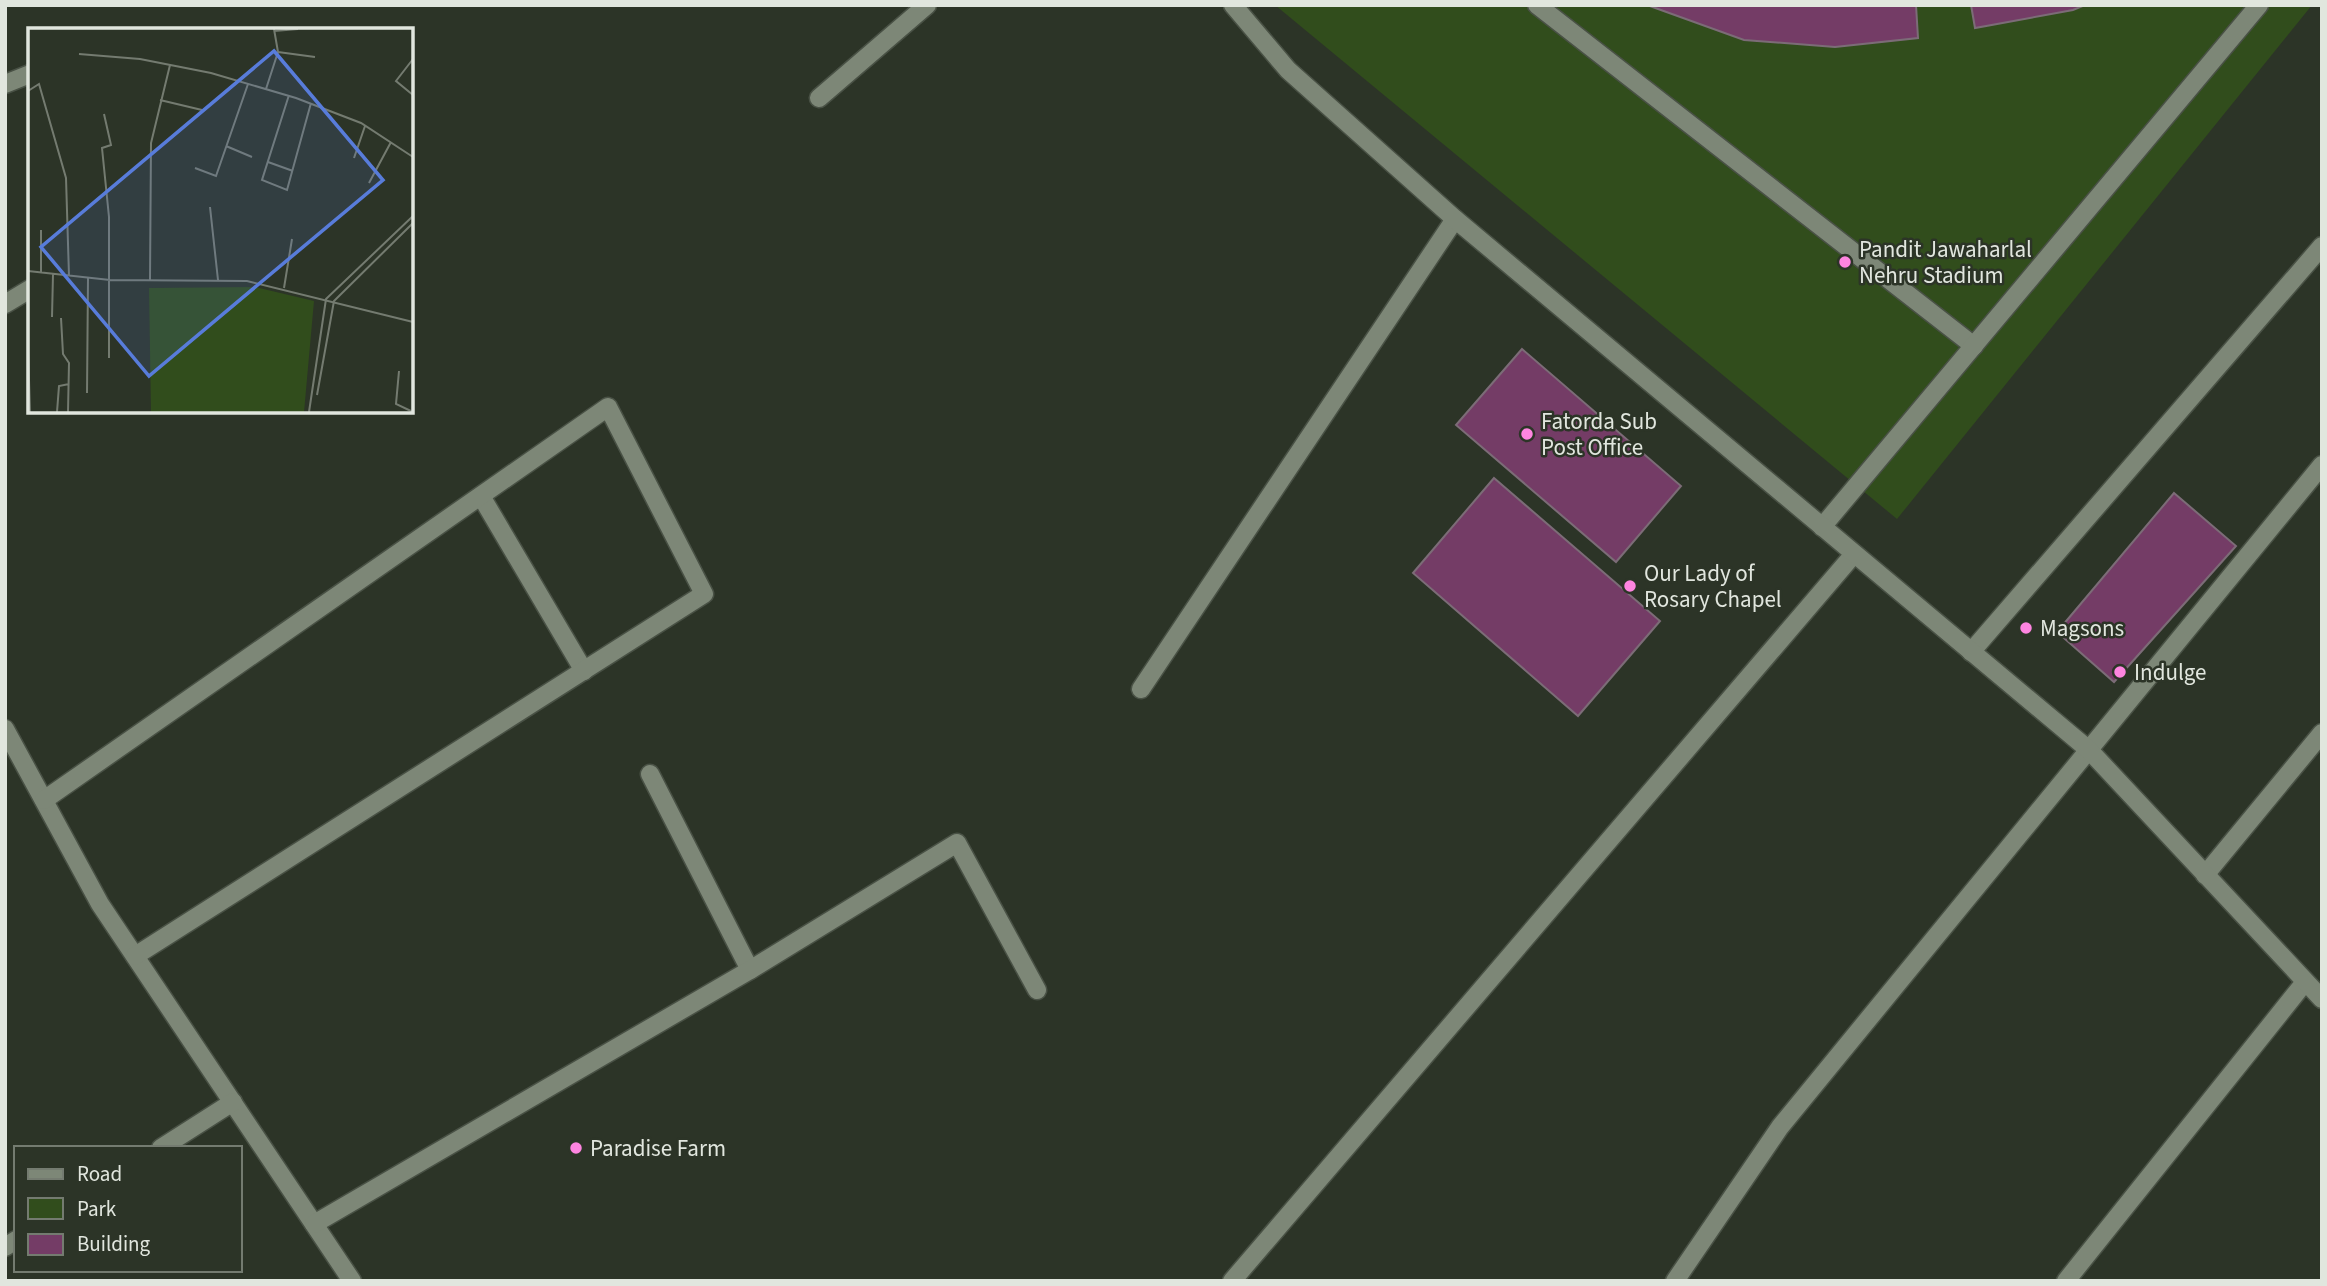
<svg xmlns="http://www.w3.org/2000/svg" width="2327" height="1286" font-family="'Source Sans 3',sans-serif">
  <rect width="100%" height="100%" fill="#2c3427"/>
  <path fill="#314d1c" d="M1275,5H2312L1897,519Z"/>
  <g fill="#743c66" stroke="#7c6c77" stroke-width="2">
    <path d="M1647,5H1916L1918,38L1835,47L1744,40Z"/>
    <path d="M1971,5H2085L2073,10L1975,28Z"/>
    <path d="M1522,349L1681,486L1616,562L1456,425Z"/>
    <path d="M1494,478L1660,621L1578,716L1413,573Z"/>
    <path d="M2174,493L2236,546L2114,682L2057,632Z"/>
  </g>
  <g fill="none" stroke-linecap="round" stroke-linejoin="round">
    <defs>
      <g id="service">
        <path d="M1537,5L1974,346"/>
        <path d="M1822,527L2259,5"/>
        <path d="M1971,652L2322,246"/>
      </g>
      <g id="minor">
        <path d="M5,84L30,74"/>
        <path d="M819,98L927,5"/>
        <path d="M5,304L30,289"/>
        <path d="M481,496L584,671"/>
        <path d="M1141,689L1455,219"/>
        <path d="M5,729L100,904L352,1281"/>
        <path d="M650,774L750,970"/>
        <path d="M44,800L608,407L704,594L135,956"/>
        <path d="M2205,875L2322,733"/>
        <path d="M161,1148L233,1102"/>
        <path d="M314,1224L750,970L957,843L1037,990"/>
        <path d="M5,1247L16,1240"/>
        <path d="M1232,1281L1854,554"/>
        <path d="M1675,1281L1780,1127L2322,465"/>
        <path d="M2066,1281L2305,982"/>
      </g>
      <path id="tertiary" d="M1233,5L1288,70L1455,219L2089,750L2322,999"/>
    </defs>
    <use href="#service" stroke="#495145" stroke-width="21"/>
    <use href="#minor" stroke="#495145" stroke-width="21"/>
    <use href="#tertiary" stroke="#495145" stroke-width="21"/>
    <use href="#service" stroke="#7d8777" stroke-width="18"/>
    <use href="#minor" stroke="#7d8777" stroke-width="18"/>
    <use href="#tertiary" stroke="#7d8777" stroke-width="18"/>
  </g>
  <g fill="#fe85e0" stroke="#2c3427" stroke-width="2.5">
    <circle cx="1845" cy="262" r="7"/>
    <circle cx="1527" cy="434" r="7"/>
    <circle cx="1630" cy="586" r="7"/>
    <circle cx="2026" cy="628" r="7"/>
    <circle cx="2120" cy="672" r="7"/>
    <circle cx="576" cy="1148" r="7"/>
  </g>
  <g text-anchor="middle" stroke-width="5" stroke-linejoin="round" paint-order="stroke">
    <g font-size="23" fill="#e1e6de" stroke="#2c3427" text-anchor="start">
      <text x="1859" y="257">Pandit Jawaharlal<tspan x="1859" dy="26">Nehru Stadium</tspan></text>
      <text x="1541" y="429">Fatorda Sub<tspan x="1541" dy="26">Post Office</tspan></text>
      <text x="1644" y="581">Our Lady of<tspan x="1644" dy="26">Rosary Chapel</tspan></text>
      <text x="2040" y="636">Magsons</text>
      <text x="2134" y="680">Indulge</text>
      <text x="590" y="1156">Paradise Farm</text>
    </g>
  </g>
  <g transform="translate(28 28)">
    <rect width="385" height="385" fill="#2c3427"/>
    <path d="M227,259L286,273L276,384H123L121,260Z" fill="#314d1c"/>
    <path fill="none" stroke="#747b70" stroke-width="2" d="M246,3L270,1M250,24L287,29M51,26L112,31L183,45L268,70L333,95L385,129M385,31L368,53L385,67M238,61L250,24L246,1M0,63L11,56L38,150L41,248M261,67L234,152L259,162L283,75M132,72L174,82M76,86L83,117L74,120L81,189V330M198,118L224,129M326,130L337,98M240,134L265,143M167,140L188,148L220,56M341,155L363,114M182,179L190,252M13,202V244M0,243L82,252L219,253L385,294M122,252L123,115L142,37M256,260L264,211M24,289L25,246M33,290L35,326L41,335L40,384M0,320L2,384M371,343L368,376L385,384M59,365L60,250M289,367L306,273L385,195M29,384L31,358L41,356M281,384L298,271L385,188"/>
    <path fill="#587cda" fill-opacity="0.15" stroke="#587cda" stroke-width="3.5" d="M246,23L355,152L121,348L13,219Z"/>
    <rect width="385" height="385" fill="none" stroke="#e1e6de" stroke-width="3.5"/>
  </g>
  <rect width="2327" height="1286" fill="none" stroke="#e1e6de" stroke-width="14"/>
  <rect x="14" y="1146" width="228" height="126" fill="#2c3427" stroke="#747b70" stroke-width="2"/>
  <rect x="28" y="1169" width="35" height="10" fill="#7d8777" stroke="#747b70" stroke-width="2"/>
  <text x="77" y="1181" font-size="21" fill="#e1e6de">Road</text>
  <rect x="28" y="1198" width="35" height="21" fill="#314d1c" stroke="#747b70" stroke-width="2"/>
  <text x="77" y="1216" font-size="21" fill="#e1e6de">Park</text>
  <rect x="28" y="1234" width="35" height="21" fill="#743c66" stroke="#747b70" stroke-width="2"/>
  <text x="77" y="1251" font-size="21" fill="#e1e6de">Building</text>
</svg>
